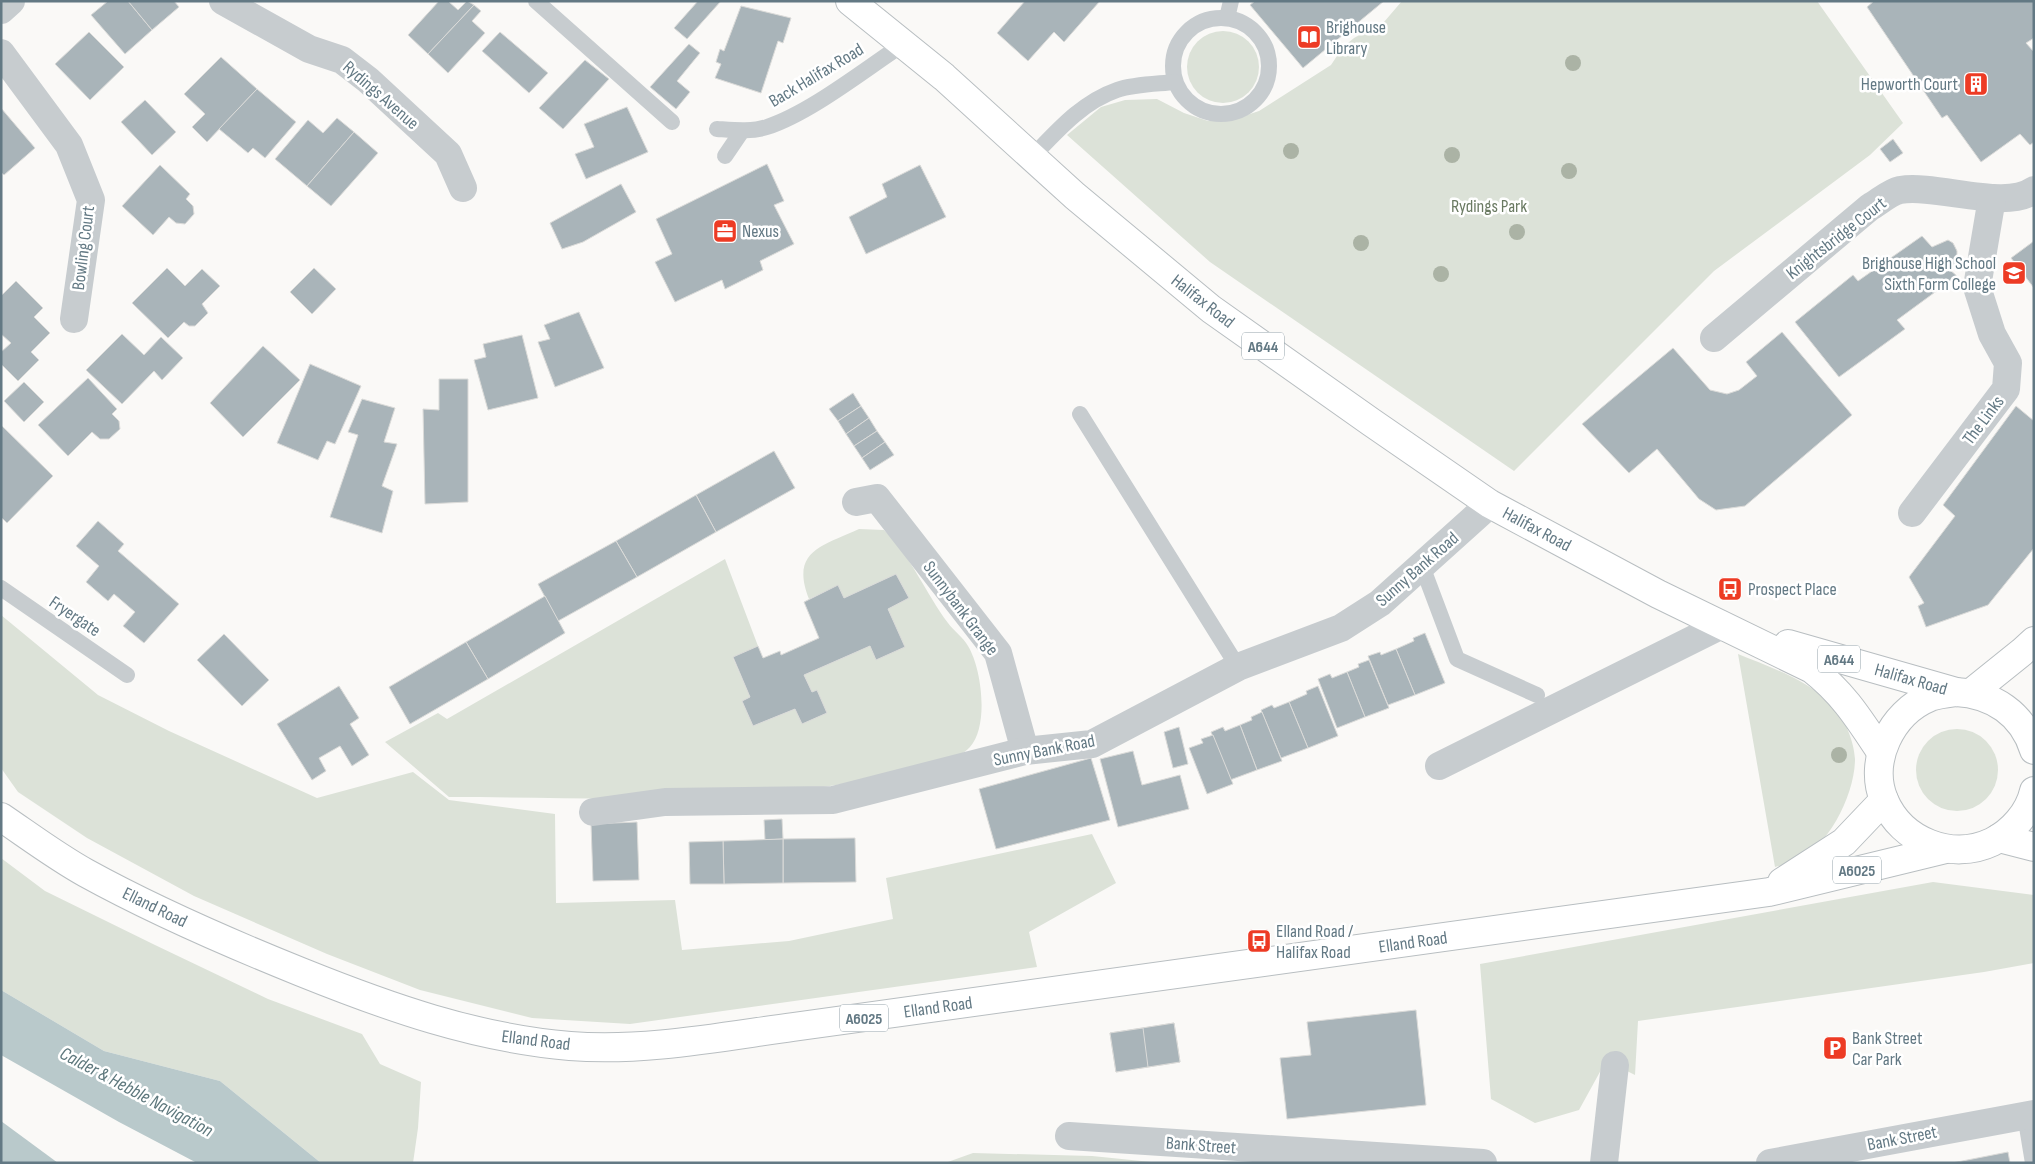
<svg xmlns="http://www.w3.org/2000/svg" width="2035" height="1164" font-family="'Sofia Sans Condensed',sans-serif">
  <rect width="100%" height="100%" fill="#faf9f7"/>
  <g fill="#dce2d8">
    <path d="M1402,1H1817L1903,123L1870,155L1714,271L1514,471L1210,262L1067,135L1101,107L1125,100L1157,99L1184,113L1208,121L1232,120L1259,111L1331,65L1343,47L1354,38L1384,22Z"/>
    <circle cx="1223" cy="67" r="36"/>
    <path d="M859,529L884,530C911,556 925,592 948,623C954,631 963,637 968,646C982,669 989,726 970,747C960,759 931,765 916,769C764,808 605,797 449,797L385,742L438,713L447,719L725,559L758,646L733,658L750,697L742,701L753,726L795,709L802,724L827,713L812,692L804,675L870,646L876,660L904,647L888,609L909,598L896,574L844,598L837,586L809,599C790,551 822,546 859,529Z"/>
    <path d="M1,615L98,695L169,731L317,798L413,772L449,800L555,814L556,903L675,900L682,950L789,941L893,919L886,878L1092,834L1116,883L1029,932L1037,967L630,1024L532,1018L420,990L327,954L194,896L87,838L18,792L1,768Z"/>
    <path d="M1738,654C1770,667 1806,679 1831,704C1844,717 1854,740 1855,759C1855,794 1828,849 1794,862C1788,865 1781,865 1775,867Z"/>
    <circle cx="1957" cy="770" r="41"/>
    <path d="M1,858L45,891L155,945L268,999L362,1034L380,1064L421,1082L418,1128L413,1163H321L220,1081L104,1051L1,990Z"/>
    <path d="M1933,882L2034,895V963L1984,972L1638,1021L1635,1075L1615,1065L1601,1070L1579,1110L1535,1123L1491,1099L1480,964Z"/>
    <path d="M973,1153L1092,1156L1161,1163H945Z"/>
  </g>
  <g fill="#b9c9cb">
    <path d="M1,990L104,1051L220,1081L321,1163H197L119,1122L1,1055Z"/>
    <path d="M1,1121L58,1163H1Z"/>
  </g>
  <g fill="#a9b4b9" stroke="#dbdbd9">
    <path d="M108,1H128L152,30L125,54L91,15Z"/>
    <path d="M128,1H174L179,7L152,30Z"/>
    <path d="M439,1H448L458,10L467,1L474,5L428,54L408,35Z"/>
    <path d="M698,1H721L687,39L674,28Z"/>
    <path d="M1025,1H1100L1064,42L1054,32L1028,61L997,33Z"/>
    <path d="M1255,1H1384L1303,68L1250,5Z"/>
    <path d="M1874,1H2034V38L2026,43L2034,52V142L2030,145L2020,134L1981,162L1947,115L1942,118L1867,7Z"/>
    <path d="M474,5L481,11L472,21L485,33L448,73L428,54Z"/>
    <path d="M741,6L791,18L783,43L778,41L761,93L715,78L721,64L716,62L720,49L724,51Z"/>
    <path d="M89,32L124,67L90,100L55,64Z"/>
    <path d="M500,32L548,73L529,93L482,51Z"/>
    <path d="M689,44L700,53L677,81L690,92L676,109L650,87Z"/>
    <path d="M221,57L257,89L207,142L192,127L205,114L184,94Z"/>
    <path d="M585,60L609,79L563,129L539,108Z"/>
    <path d="M257,89L296,122L265,158L253,148L248,153L219,129Z"/>
    <path d="M145,100L176,132L152,155L121,122Z"/>
    <path d="M627,107L648,152L586,179L575,154L594,147L584,124Z"/>
    <path d="M1,108L35,148L4,175L1,172Z"/>
    <path d="M337,118L354,132L307,186L275,159L308,120L323,133Z"/>
    <path d="M354,132L378,153L331,206L307,186Z"/>
    <path d="M1893,139L1903,153L1890,162L1880,149Z"/>
    <path d="M767,164L784,201L774,205L794,244L760,261L763,270L725,289L722,280L675,302L655,262L672,254L656,219Z"/>
    <path d="M160,165L190,194L186,199L193,206L194,214L185,224L176,223L169,217L153,235L122,206Z"/>
    <path d="M920,165L946,217L866,254L849,217L887,197L882,184Z"/>
    <path d="M621,184L636,212L583,242L562,249L550,223Z"/>
    <path d="M1922,236L1932,247L1948,240L1953,243L1957,251V261L1950,270L1957,276L1897,320L1905,329L1839,377L1795,322L1853,275L1858,281Z"/>
    <path d="M2034,241V288L2011,258Z"/>
    <path d="M167,268L185,286L202,269L220,286L202,304L208,313L195,326H189L184,322L168,338L132,303Z"/>
    <path d="M314,268L336,289L312,314L290,292Z"/>
    <path d="M16,281L43,308L34,317L50,333L31,352L39,360L18,381L1,364V352L11,343L1,334V296Z"/>
    <path d="M579,312L604,368L555,387L538,342L550,339L544,325Z"/>
    <path d="M1782,332L1852,415L1745,506L1716,510L1699,499L1657,449L1629,473L1582,424L1673,348L1710,390L1727,394L1739,390L1757,376L1746,362Z"/>
    <path d="M122,334L144,355L161,337L183,358L162,380L154,371L122,404L86,370Z"/>
    <path d="M522,335L538,398L488,410L474,360L486,357L483,344Z"/>
    <path d="M263,346L300,380L243,437L210,403Z"/>
    <path d="M310,364L361,386L335,444L327,441L318,460L277,443Z"/>
    <path d="M88,378L117,409L112,414L119,421L120,429L109,439H100L92,432L68,456L38,425Z"/>
    <path d="M439,379H468V502L425,504L423,409L439,410Z"/>
    <path d="M24,382L44,402L24,422L4,401Z"/>
    <path d="M853,393L861,406L838,421L829,409Z"/>
    <path d="M362,399L395,408L384,442L397,444L382,486L393,491L382,533L330,517L358,435L348,432Z"/>
    <path d="M861,406L869,418L846,434L838,421Z"/>
    <path d="M2016,406L2034,421V548L1988,605L1926,627L1918,606L1924,603L1909,577L1955,516L1943,505Z"/>
    <path d="M869,418L877,431L854,446L846,434Z"/>
    <path d="M1,425L53,476L7,523L1,517Z"/>
    <path d="M877,431L885,442L862,458L854,446Z"/>
    <path d="M885,442L894,455L870,470L862,458Z"/>
    <path d="M774,451L795,488L716,532L696,495Z"/>
    <path d="M696,495L716,532L637,577L616,541Z"/>
    <path d="M98,521L124,544L118,551L179,604L144,643L123,626L135,612L114,594L108,601L86,582L99,566L76,546Z"/>
    <path d="M616,541L637,577L558,621L538,584Z"/>
    <path d="M896,574L909,598L888,609L905,647L876,660L870,646L804,675L812,692L817,690L827,713L802,724L795,709L753,726L742,701L750,697L733,657L758,646L763,658L780,651L781,655L819,638L804,602L838,585L844,598Z"/>
    <path d="M545,596L565,633L488,679L466,642Z"/>
    <path d="M1425,633L1445,683L1415,695L1396,649L1414,641L1413,638Z"/>
    <path d="M224,634L269,680L242,706L197,660Z"/>
    <path d="M466,642L488,679L410,724L389,687Z"/>
    <path d="M1396,649L1415,695L1388,705L1368,656L1380,652L1381,655Z"/>
    <path d="M1369,660L1389,708L1365,717L1347,672L1359,667L1358,664Z"/>
    <path d="M1347,672L1365,717L1337,728L1318,679L1330,674L1332,678Z"/>
    <path d="M339,686L359,718L350,724L369,755L352,766L340,746L319,758L326,771L312,780L277,724Z"/>
    <path d="M1318,686L1338,736L1308,748L1289,702L1307,694L1306,691Z"/>
    <path d="M1289,702L1308,748L1281,758L1261,710L1272,705L1274,708Z"/>
    <path d="M1262,712L1282,761L1257,770L1240,725L1252,720L1251,717Z"/>
    <path d="M1240,725L1257,770L1230,780L1211,732L1223,727L1225,731Z"/>
    <path d="M1179,727L1188,764L1173,768L1164,732Z"/>
    <path d="M1213,735L1233,784L1207,794L1189,748L1203,743L1201,739Z"/>
    <path d="M1133,751L1142,785L1180,775L1189,809L1118,827L1100,759Z"/>
    <path d="M1091,758L1110,820L996,849L979,789Z"/>
    <path d="M782,819L783,839L765,840L764,820Z"/>
    <path d="M637,822L639,880L593,881L591,824Z"/>
    <path d="M855,838L856,882L783,883V839Z"/>
    <path d="M783,839V883L724,884L723,841Z"/>
    <path d="M723,841L724,884H690L689,842Z"/>
    <path d="M1416,1010L1426,1105L1287,1119L1280,1058L1311,1055L1307,1022Z"/>
    <path d="M1174,1023L1180,1062L1148,1067L1143,1028Z"/>
    <path d="M1174,1023L1180,1062L1116,1072L1110,1033Z"/>
    <path d="M1143,1028L1148,1067L1116,1072L1110,1033Z"/>
    <path d="M2008,1152L2010,1163H1952Z"/>
  </g>
  <g fill="none" stroke-linecap="round" stroke-linejoin="round">
    <defs>
      <g id="primary">
        <path d="M850,1L944,77L1075,196L1211,309L1371,422L1490,504L1658,594L1812,669C1844,694 1859,719 1881,752"/>
        <path d="M1788,644L1956,692C1993,694 2023,714 2034,750"/>
        <path d="M1956,692C1948,693 1938,694 1930,697C1891,713 1868,761 1884,800C1902,842 1952,861 1992,842C2012,832 2029,813 2034,791"/>
        <path d="M1971,693L2022,652L2034,641"/>
        <path d="M1,817C29,836 57,857 86,873C155,911 229,943 301,972C388,1007 475,1038 570,1046C643,1052 720,1037 793,1027L1769,892L1946,849"/>
        <path d="M1999,838L2034,847"/>
        <path d="M1782,882L1844,842L1884,800"/>
      </g>
    </defs>
    <use href="#primary" stroke="#b8bec1" stroke-width="30"/>
    <g stroke="#c7cccf" stroke-width="16">
      <path d="M536,1L672,122"/>
      <circle cx="1221" cy="66" r="48"/>
      <path d="M1227,18L1231,1"/>
      <path d="M717,129C733,130 752,132 767,127C810,113 864,70 902,45"/>
      <path d="M725,156L742,131"/>
      <path d="M1032,157C1057,131 1082,102 1117,90C1135,84 1157,84 1175,82"/>
      <path d="M1080,414L1238,667"/>
      <path d="M1422,566L1457,659L1537,695"/>
      <path d="M1,588L127,675"/>
      <path d="M2025,1115L2033,1163"/>
    </g>
    <g stroke="#c7cccf" stroke-width="28">
      <path d="M223,1L309,49L342,60L368,80L448,154L463,188"/>
      <path d="M1,10L11,1"/>
      <path d="M1,53L69,145L91,200L74,319"/>
      <path d="M1714,338L1870,207C1879,202 1890,192 1900,190C1937,184 2006,211 2034,190"/>
      <path d="M856,502L877,498L998,653L1025,751"/>
      <path d="M1912,513L2006,389L2008,363L1992,334L1977,287L1992,198"/>
      <path d="M1439,766L1722,625"/>
      <path d="M593,812L665,802L833,800L1025,751L1092,744L1238,667L1341,628L1380,603L1490,504"/>
      <path d="M1069,1136L1483,1163"/>
      <path d="M1604,1163L1615,1065"/>
      <path d="M1770,1163L2034,1114"/>
    </g>
    <use href="#primary" stroke="#fff" stroke-width="28"/>
  </g>
  <g fill="#abb3a5">
    <circle cx="1573" cy="63" r="8"/>
    <circle cx="1291" cy="151" r="8"/>
    <circle cx="1452" cy="155" r="8"/>
    <circle cx="1569" cy="171" r="8"/>
    <circle cx="1517" cy="232" r="8"/>
    <circle cx="1361" cy="243" r="8"/>
    <circle cx="1441" cy="274" r="8"/>
    <circle cx="1839" cy="755" r="8"/>
  </g>
  <defs>
    <symbol id="library-square" viewBox="-11 -11 22 22"><rect x="-9" y="-9" width="18" height="18" rx="4" fill="#ed3b24" stroke="#fff"/><path d="M-6-4Q-3-5.5-.7-3.5V5Q-3 3-6 4ZM6-4Q3-5.5 .7-3.5V5Q3 3 6 4Z" fill="#fff"/></symbol>
    <symbol id="building-square" viewBox="-11 -11 22 22"><rect x="-9" y="-9" width="18" height="18" rx="4" fill="#ed3b24" stroke="#fff"/><path d="M-4-6H4V6H1V3H-1V6H-4ZM-2.5-4.3h1.7v1.8h-1.7ZM.8-4.3h1.7v1.8H.8ZM-2.5-1h1.7V.8h-1.7ZM.8-1h1.7V.8H.8Z" fill="#fff"/></symbol>
    <symbol id="office-square" viewBox="-11 -11 22 22"><rect x="-9" y="-9" width="18" height="18" rx="4" fill="#ed3b24" stroke="#fff"/><path d="M-6-3h4V-5.5h4V-3h4V5H-6ZM-1-4.5V-3h2v-1.5ZM-6 0V1H6V0Z" fill="#fff"/></symbol>
    <symbol id="university-square" viewBox="-11 -11 22 22"><rect x="-9" y="-9" width="18" height="18" rx="4" fill="#ed3b24" stroke="#fff"/><path d="M0-5L7-2L0 1L-7-2ZM-4 1L0 2.5L4 1V4Q0 6-4 4Z" fill="#fff"/></symbol>
    <symbol id="bus-square" viewBox="-11 -11 22 22"><rect x="-9" y="-9" width="18" height="18" rx="4" fill="#ed3b24" stroke="#fff"/><path d="M-5-6H5V4H4V6H2V4H-2V6H-4V4H-5ZM-3.5-4V0h7V-4ZM-3.5 1.2v1.5H-2V1.2ZM2 1.2v1.5H3.5V1.2Z" fill="#fff"/></symbol>
    <symbol id="parking-square" viewBox="-11 -11 22 22"><rect x="-9" y="-9" width="18" height="18" rx="4" fill="#ed3b24" stroke="#fff"/><path d="M-3.5-5.5H1a3.5 3.5 0 0 1 0 7H-1V5.5H-3.5ZM-1-3.4V-.6H.8a1.4 1.4 0 0 0 0-2.8Z" fill="#fff"/></symbol>
  </defs>
  <g fill-rule="evenodd">
    <use href="#library-square" x="1295" y="23" width="28" height="28"/>
    <use href="#building-square" x="1962" y="70" width="28" height="28"/>
    <use href="#office-square" x="711" y="217" width="28" height="28"/>
    <use href="#university-square" x="2000" y="259" width="28" height="28"/>
    <use href="#bus-square" x="1716" y="575" width="28" height="28"/>
    <use href="#bus-square" x="1245" y="927" width="28" height="28"/>
    <use href="#parking-square" x="1821" y="1034" width="28" height="28"/>
  </g>
  <g text-anchor="middle" stroke-width="5" stroke-linejoin="round" paint-order="stroke">
    <g fill="#fff" stroke="#92a1a9" stroke-width="1">
      <rect x="1242" y="332.5" width="42" height="27" rx="4"/>
      <rect x="1818" y="645.5" width="42" height="27" rx="4"/>
      <rect x="1833" y="856.5" width="48" height="27" rx="4"/>
      <rect x="840" y="1004.5" width="48" height="27" rx="4"/>
    </g>
    <g font-size="16" font-weight="bold" fill="#637984">
      <text x="1263" y="352">A644</text>
      <text x="1839" y="665">A644</text>
      <text x="1857" y="876">A6025</text>
      <text x="864" y="1024">A6025</text>
    </g>
    <g font-size="18" fill="#637984" stroke="#fff" text-anchor="start">
      <text x="1326" y="33">Brighouse<tspan x="1326" dy="21">Library</tspan></text>
      <text x="1958" y="90" text-anchor="end">Hepworth Court</text>
      <text x="742" y="237">Nexus</text>
      <text x="1996" y="269" text-anchor="end">Brighouse High School<tspan x="1996" dy="21">Sixth Form College</tspan></text>
      <text x="1748" y="595">Prospect Place</text>
      <text x="1276" y="937">Elland Road /<tspan x="1276" dy="21">Halifax Road</tspan></text>
      <text x="1852" y="1044">Bank Street<tspan x="1852" dy="21">Car Park</tspan></text>
    </g>
    <g font-size="18" fill="#637984" stroke="#fff">
      <text transform="translate(816 75) rotate(-31)" y="6">Back Halifax Road</text>
      <text transform="translate(381 95) rotate(41)" y="6">Rydings Avenue</text>
      <text transform="translate(1836 238) rotate(-38)" y="6">Knightsbridge Court</text>
      <text transform="translate(83 248) rotate(-83)" y="6">Bowling Court</text>
      <text transform="translate(1203 301) rotate(38)" y="6">Halifax Road</text>
      <text transform="translate(1983 420) rotate(-53)" y="6">The Links</text>
      <text transform="translate(1537 529) rotate(28)" y="6">Halifax Road</text>
      <text transform="translate(1417 569) rotate(-41)" y="6">Sunny Bank Road</text>
      <text transform="translate(961 608) rotate(53)" y="6">Sunnybank Grange</text>
      <text transform="translate(75 616) rotate(34)" y="6">Fryergate</text>
      <text transform="translate(1911 679) rotate(16)" y="6">Halifax Road</text>
      <text transform="translate(1044 750) rotate(-11)" y="6">Sunny Bank Road</text>
      <text transform="translate(155 907) rotate(26)" y="6">Elland Road</text>
      <text transform="translate(1413 942) rotate(-8)" y="6">Elland Road</text>
      <text transform="translate(938 1007) rotate(-8)" y="6">Elland Road</text>
      <text transform="translate(536 1040) rotate(7)" y="6">Elland Road</text>
      <text transform="translate(1902 1138) rotate(-11)" y="6">Bank Street</text>
      <text transform="translate(1201 1145) rotate(4)" y="6">Bank Street</text>
    </g>
    <g font-size="18" fill="#6a7a62" stroke="#fff">
      <text x="1489" y="212">Rydings Park</text>
    </g>
    <g font-size="19" font-style="italic" fill="#5e787d" stroke="#fff">
      <text transform="translate(137 1091) rotate(28)" y="7">Calder &amp; Hebble Navigation</text>
    </g>
  </g>
  <rect width="2035" height="1164" fill="none" stroke="#637984" stroke-width="5"/>
</svg>
